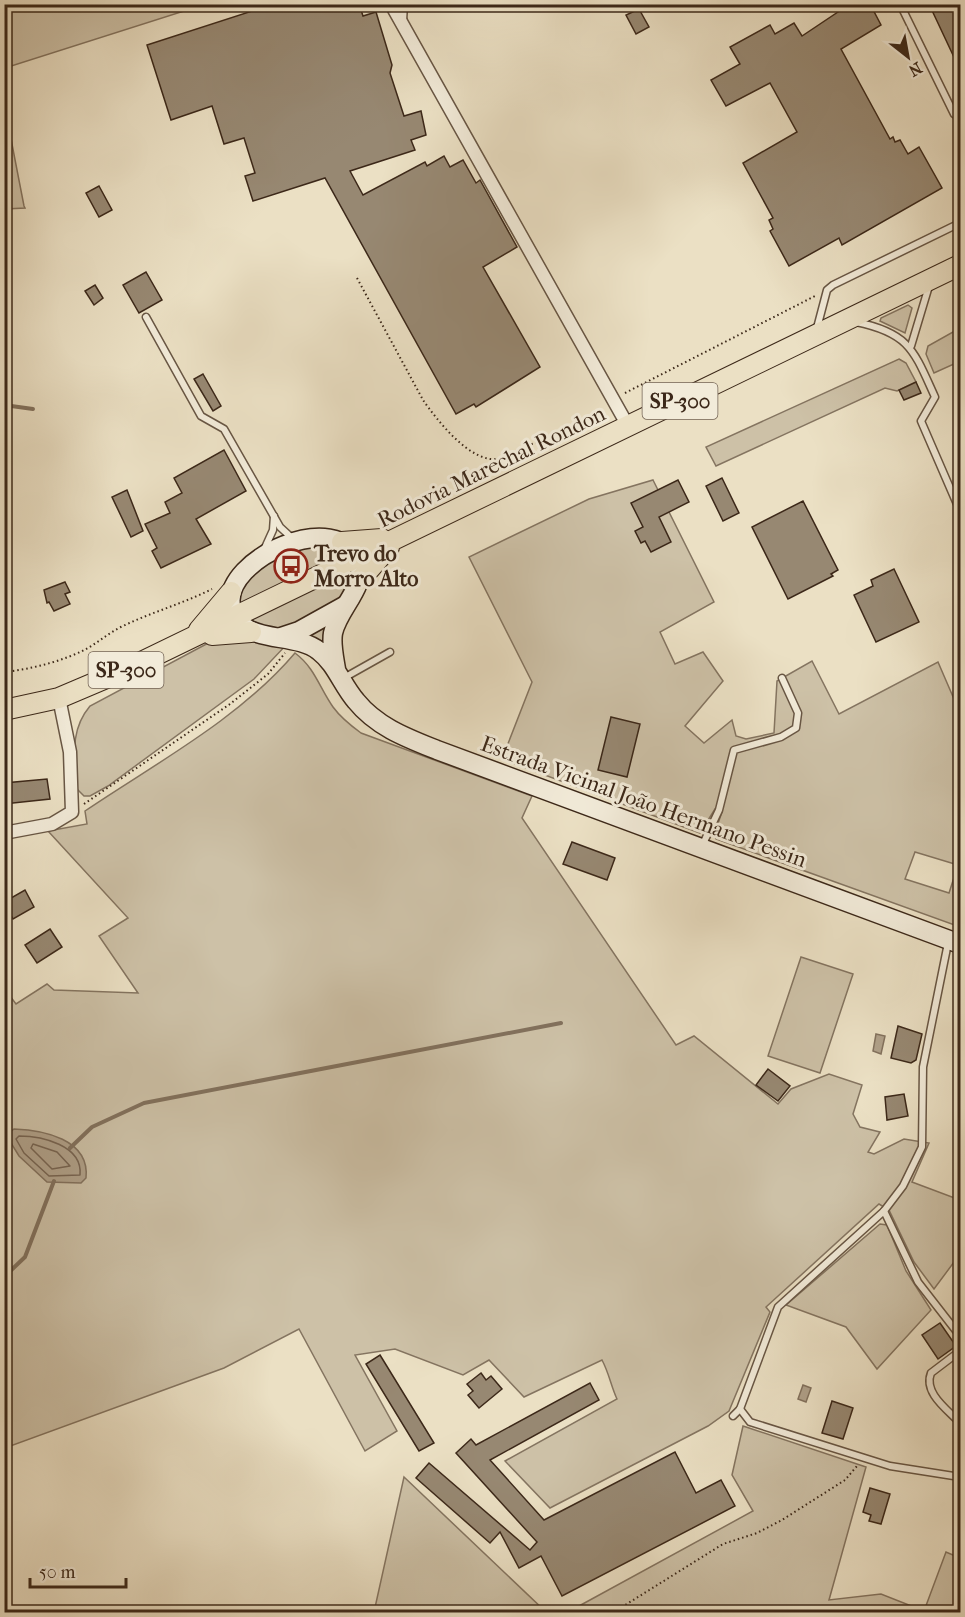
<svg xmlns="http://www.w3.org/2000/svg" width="965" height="1617" font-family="'IM FELL French Canon',serif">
  <rect width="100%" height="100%" fill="#ebe0c4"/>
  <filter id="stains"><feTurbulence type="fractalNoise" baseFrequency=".00333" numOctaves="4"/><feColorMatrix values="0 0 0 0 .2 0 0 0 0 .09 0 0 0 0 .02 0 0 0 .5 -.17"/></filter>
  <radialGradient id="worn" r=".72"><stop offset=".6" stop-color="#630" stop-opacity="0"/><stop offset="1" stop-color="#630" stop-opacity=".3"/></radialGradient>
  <g fill="#cdc1a7" stroke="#847460" stroke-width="1.5" fill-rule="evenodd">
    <path d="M5,4H203V5L5,68Z"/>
    <path d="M4,103L24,206L25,208L5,209Z"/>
    <path d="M908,305L912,308L905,333L880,321L881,318Z"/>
    <path d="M960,328V353L956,355L954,364L934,373L926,354L928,346Z"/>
    <path d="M899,359L906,363L916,382L897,391L885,388L716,466L706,447Z"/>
    <path d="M653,480L714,602L660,632L675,664L703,652L723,681L685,726L704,743L732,720L736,736L746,739L774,733L777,681L812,661L839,714L938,662L960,713V927L716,839L714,835L722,812L715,809L700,833L502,759L532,682L469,557L589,499ZM915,852L958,865L949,893L905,879Z"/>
    <path d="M303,542L340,547L355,573L329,655L261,630L239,615V587L245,577Z"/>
    <path d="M225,637L289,642L254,679L108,786L90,796H84L76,788C75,758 69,731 90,706L212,641Z"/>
    <path d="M295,653C315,668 319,687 333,707C341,718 350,725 361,733L532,796L522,818L676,1045L694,1036L778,1104L791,1089L829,1074L862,1085L853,1114L860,1127L880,1132L868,1152L874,1154L904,1139L929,1143L912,1182L960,1200V1254L934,1289L914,1262L889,1210L879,1204L766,1307L770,1312L729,1411L708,1426L550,1508L505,1461L617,1399C611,1386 609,1373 602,1360L524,1397L489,1360L463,1375L395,1349L355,1355L397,1431L365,1451L299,1329L224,1368L5,1448L4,988L16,1004L47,984L54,990L138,993L99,936L128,918L48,831L87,824L85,811C156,763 239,719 295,653Z"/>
    <path d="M801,957L853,974L820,1073L768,1056Z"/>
    <path d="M880,1224L887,1225L906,1271L931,1310L877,1369L846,1327L786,1305Z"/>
    <path d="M743,1426L866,1467L829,1600L881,1594L924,1611L946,1552L960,1558V1612H568L753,1511L732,1475Z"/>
    <path d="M404,1477L546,1612H374Z"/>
  </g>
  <g fill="#b0a18a" stroke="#82715d" stroke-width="1.5">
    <path d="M876,1034L885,1036L881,1054L873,1051Z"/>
    <path d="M14,1129C43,1130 90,1139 86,1178L81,1183L47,1182L19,1156L6,1135Z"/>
    <path d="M803,1385L811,1388L806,1402L798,1399Z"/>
  </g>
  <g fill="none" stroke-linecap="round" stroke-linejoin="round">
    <g stroke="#766452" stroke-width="1.5">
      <path d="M19,1136C41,1136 83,1145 80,1175L49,1176L24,1153L16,1139Z"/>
      <path d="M33,1144L57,1152L70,1166L52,1169L31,1148Z"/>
    </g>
    <g stroke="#82715d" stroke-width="4">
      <path d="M4,405L33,409"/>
      <path d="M70,1148L92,1127L144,1103L561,1023"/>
      <path d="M4,1277L25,1257L54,1181"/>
    </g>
  </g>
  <g fill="#978872" stroke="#3c2819" stroke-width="1.5">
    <path d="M274,4H359L363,16L376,12L392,65L390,73L404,116L421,111L426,135L411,140L415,150L350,171L363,195L425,162L427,166L444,156L450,167L463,160L476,183L480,180L517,247L483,267L540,367L476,407L474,404L456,414L325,178L253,201L245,176L255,173L244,138L224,144L212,106L171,120L147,45Z"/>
    <path d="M850,4H870L881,25L841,49L890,139L893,137L895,142L900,140L908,154L919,147L942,188L842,245L839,238L789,266L770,231L773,229L769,220L773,218L743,163L797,132L770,83L726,106L711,80L740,64L730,47L770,25L775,34L794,23L802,36Z"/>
    <path d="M929,4H960V70Z"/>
    <path d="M639,9L649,27L636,34L626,15Z"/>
    <path d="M99,186L112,210L99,217L86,193Z"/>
    <path d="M146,272L162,300L139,313L123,285Z"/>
    <path d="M95,285L103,298L94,305L85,291Z"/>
    <path d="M203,374L221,406L213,411L194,379Z"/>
    <path d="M916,382L921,393L904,400L899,390Z"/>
    <path d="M224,450L246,491L196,519L211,544L161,568L152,551L157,548L145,524L170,513L165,502L182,493L174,478Z"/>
    <path d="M722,478L739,513L723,521L706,486Z"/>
    <path d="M678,480L689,502L659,517L671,542L651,552L645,541L641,543L635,531L643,527L631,503Z"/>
    <path d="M127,490L143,531L131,537L112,497Z"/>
    <path d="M803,501L838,570L831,574L833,576L788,599L752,527Z"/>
    <path d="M894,569L919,622L876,642L854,595L873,586L871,580Z"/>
    <path d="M65,582L70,592L65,594L70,604L54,611L49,602L47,603L44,590Z"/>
    <path d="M611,717L640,724L627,777L598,770Z"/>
    <path d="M47,779L50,799L4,804V783Z"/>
    <path d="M572,842L615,858L607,880L563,864Z"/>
    <path d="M25,890L34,907L13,919L4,902Z"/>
    <path d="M50,929L62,947L37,963L25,945Z"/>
    <path d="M898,1026L922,1034L916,1060L911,1063L891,1058Z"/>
    <path d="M768,1069L790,1086L778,1101L756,1085Z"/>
    <path d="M904,1094L908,1116L887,1120L885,1097Z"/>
    <path d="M940,1323L956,1346L938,1359L922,1335Z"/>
    <path d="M380,1355L434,1443L419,1451L366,1364Z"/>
    <path d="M481,1373L486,1380L491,1376L502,1389L479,1408L468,1395L473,1391L467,1384Z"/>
    <path d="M590,1383L599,1400L490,1460L544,1520L675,1452L696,1493L721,1480L735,1506L562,1596L541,1556L519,1568L500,1532L490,1543L416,1478L429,1463L530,1550L537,1542L456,1453L471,1439L476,1445Z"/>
    <path d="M832,1401L853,1408L843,1439L822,1433Z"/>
    <path d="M870,1488L890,1494L881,1524L869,1521L871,1515L863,1512Z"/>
  </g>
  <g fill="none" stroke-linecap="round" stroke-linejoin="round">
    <defs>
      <g id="service">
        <path d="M900,4L954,114L960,118"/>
        <path d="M403,21L404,4"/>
        <path d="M146,317L201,416L224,429L280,527L293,539"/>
        <path d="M856,322C910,333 914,351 935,397L921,421L960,511"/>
        <path d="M817,328L827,290L833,285L960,223"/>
        <path d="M911,346L929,286"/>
        <path d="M263,552L273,530L274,516"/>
        <path d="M342,679L390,652"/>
        <path d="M702,846L719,810L734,750L781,737L796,728L798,713L782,678"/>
        <path d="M884,1211L918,1282L960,1336"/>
        <path d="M960,1351L931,1373C923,1393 948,1410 960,1423"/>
        <path d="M740,1409L750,1422L890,1466L960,1477"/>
        <path d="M733,1416L740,1409L778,1307L884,1211L903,1186L922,1147L923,1067L948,943"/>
      </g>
      <g id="minor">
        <path d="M391,4L628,426"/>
        <path d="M4,833L52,824L72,812L70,752L59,698"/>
      </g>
      <g id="secondary">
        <path d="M281,637L299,631L344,606"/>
        <path d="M336,669C334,657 331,644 333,633C338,609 367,586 359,562C339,506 222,559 231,606C240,647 293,630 319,651C336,664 342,685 356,701C377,727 407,738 437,750L960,944"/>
      </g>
      <g id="primary">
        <path d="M342,542L382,539"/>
        <path d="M360,580L389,547"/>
        <path d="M199,630L231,592"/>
        <path d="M212,635L251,632"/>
        <path d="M4,710L59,698L125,670L960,265"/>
      </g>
    </defs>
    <use href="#service" stroke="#685644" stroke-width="9"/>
    <use href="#minor" stroke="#685644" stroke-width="15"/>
    <use href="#secondary" stroke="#3c2819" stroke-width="21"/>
    <use href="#primary" stroke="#3c2819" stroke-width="22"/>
    <g stroke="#3c2819" stroke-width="2" stroke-dasharray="1.5 3" stroke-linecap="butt">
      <path d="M357,278L423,400C437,420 470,463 498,459C519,456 538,432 560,442"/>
      <path d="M625,393L815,296"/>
      <path d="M4,672C32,669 64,661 88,648C100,641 110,632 123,626C152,612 182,604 212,589"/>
      <path d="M84,804L230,704L268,674L285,653"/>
      <path d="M614,1612L723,1544L757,1533L782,1520L845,1480L857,1466"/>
    </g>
    <use href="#service" stroke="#f2ebd9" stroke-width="6"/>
    <use href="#minor" stroke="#f2ebd9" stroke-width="12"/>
    <use href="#secondary" stroke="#f2ebd9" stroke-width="18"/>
    <use href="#primary" stroke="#ebe0c4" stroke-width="20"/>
  </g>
  <defs>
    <symbol id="bus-ring" viewBox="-11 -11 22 22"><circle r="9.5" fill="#f2ebd9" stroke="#8f2418" stroke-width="1.5"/><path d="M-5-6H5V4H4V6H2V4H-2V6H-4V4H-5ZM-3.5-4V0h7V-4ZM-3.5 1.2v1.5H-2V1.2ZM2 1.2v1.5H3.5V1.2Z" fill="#8f2418"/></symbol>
  </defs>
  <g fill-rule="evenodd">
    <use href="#bus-ring" x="272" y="547" width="38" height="38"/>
  </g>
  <g text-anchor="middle" stroke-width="6" stroke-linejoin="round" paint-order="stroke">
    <g fill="#f2ebd9" stroke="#736253" stroke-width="1.5">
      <rect x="642.5" y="383" width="75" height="36" rx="4.5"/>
      <rect x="88.5" y="652" width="75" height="36" rx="4.5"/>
    </g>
    <g font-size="21" font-weight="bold" fill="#3c2819">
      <text x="680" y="408">SP-300</text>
      <text x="126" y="677">SP-300</text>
    </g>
    <g font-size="22" fill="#3c2819" stroke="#f2ebd9">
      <text transform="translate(491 466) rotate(-26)" y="8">Rodovia Marechal Rondon</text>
      <text transform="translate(644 801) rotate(20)" y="8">Estrada Vicinal João Hermano Pessin</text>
    </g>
    <g font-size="22" font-weight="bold" fill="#3c2819" stroke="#f2ebd9" text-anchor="start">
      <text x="314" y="561">Trevo do<tspan x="314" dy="25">Morro Alto</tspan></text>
    </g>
  </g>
  <rect width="965" height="1617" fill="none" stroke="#ebe0c4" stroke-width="24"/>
  <rect x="6" y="6" width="953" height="1605" fill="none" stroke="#3c2819" stroke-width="3"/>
  <rect x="12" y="12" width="941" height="1593" fill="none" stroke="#3c2819" stroke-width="1.5"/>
  <g transform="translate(908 57) rotate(149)" stroke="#f2ebd9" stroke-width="4.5" paint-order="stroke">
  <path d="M0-4.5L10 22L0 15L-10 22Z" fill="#3c2819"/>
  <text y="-9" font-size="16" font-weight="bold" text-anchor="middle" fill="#3c2819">N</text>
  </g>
  <path d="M30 1578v9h96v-9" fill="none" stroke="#3c2819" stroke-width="3"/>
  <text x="39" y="1578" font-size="18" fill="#3c2819" stroke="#f2ebd9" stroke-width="4.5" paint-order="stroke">50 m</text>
  <rect width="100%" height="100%" filter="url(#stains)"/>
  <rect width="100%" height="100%" fill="url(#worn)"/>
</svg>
